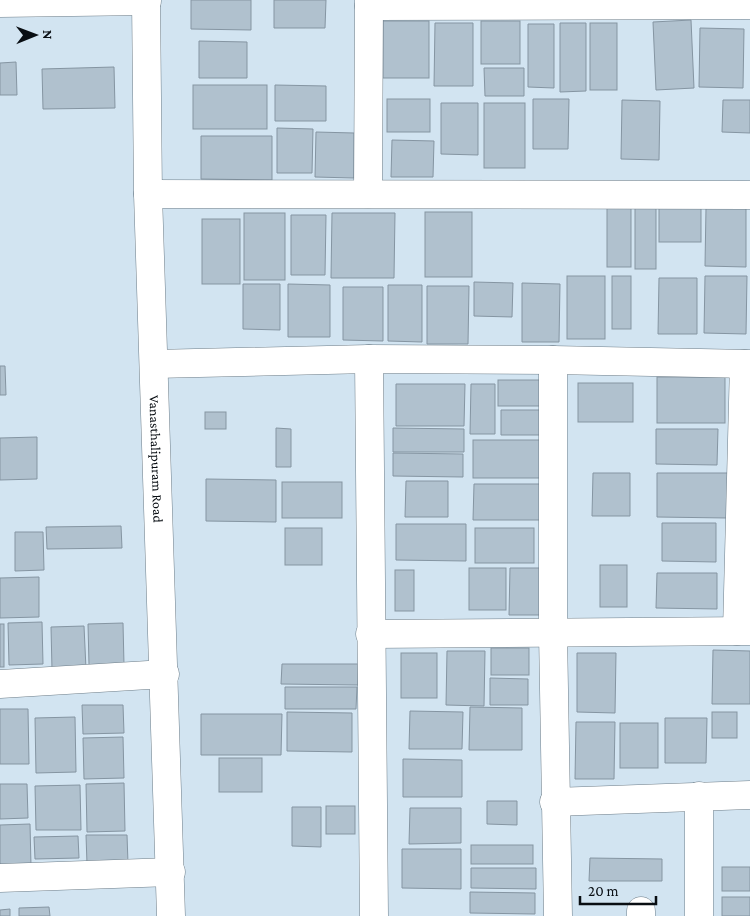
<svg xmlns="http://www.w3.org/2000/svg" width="750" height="916" font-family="'Crimson Pro',serif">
  <rect width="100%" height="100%" fill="#d2e4f1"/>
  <g fill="#b0c1ce" stroke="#8595a2">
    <path d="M191,0H251V30L191,29Z"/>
    <path d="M274,0H326L325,28H274Z"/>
    <path d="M691,20L694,88L656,90L653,22Z"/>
    <rect x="383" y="21" width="46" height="57"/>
    <rect x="481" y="21" width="39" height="43"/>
    <path d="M435,23H473V86H434Z"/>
    <path d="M560,23H586V91L560,92Z"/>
    <rect x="590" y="23" width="27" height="67"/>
    <path d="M528,24H554V88L528,87Z"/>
    <path d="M700,28L744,29L743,88L699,87Z"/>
    <path d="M199,41L247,42V78H199Z"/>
    <path d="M16,62L17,95H0V63Z"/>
    <path d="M114,67L115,108L43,109L42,69Z"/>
    <path d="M484,68H524V96H485Z"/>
    <rect x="193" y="85" width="74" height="44"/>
    <path d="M275,85L326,86V121H275Z"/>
    <rect x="387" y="99" width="43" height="33"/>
    <path d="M533,99H569L568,149H533Z"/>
    <path d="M622,100L660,101L659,160L621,159Z"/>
    <path d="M723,100H750V133L722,132Z"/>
    <path d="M441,103H478V155L441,154Z"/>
    <rect x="484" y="103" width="41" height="65"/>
    <path d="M277,128L313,129L312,173H277Z"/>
    <path d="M316,132L354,133V178L315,177Z"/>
    <path d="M201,136H272V180L201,179Z"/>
    <path d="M392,140L434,141L433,177H391Z"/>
    <rect x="607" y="205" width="24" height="62"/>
    <rect x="635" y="206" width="21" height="63"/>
    <rect x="659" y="208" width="42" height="34"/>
    <path d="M706,208H746V267L705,266Z"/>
    <rect x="425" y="212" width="47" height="65"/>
    <rect x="244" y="213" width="41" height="67"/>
    <path d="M332,213H395L394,278H331Z"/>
    <path d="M291,215H326L325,275H291Z"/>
    <rect x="202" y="219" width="38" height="65"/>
    <rect x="567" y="276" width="38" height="63"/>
    <rect x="612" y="276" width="19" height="53"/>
    <path d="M705,276H747L746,334L704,333Z"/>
    <path d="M659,278H697V334H658Z"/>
    <path d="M474,282L513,283L512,317L474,316Z"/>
    <path d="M522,283L560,284L559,342H522Z"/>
    <path d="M243,284H280V330L243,329Z"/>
    <path d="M288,284L330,285V337H288Z"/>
    <path d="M388,285H422V342L388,341Z"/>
    <path d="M427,286H469L468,344H427Z"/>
    <path d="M343,287H383V341L343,340Z"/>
    <path d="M0,366H5L6,395H0Z"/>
    <rect x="657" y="377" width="68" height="46"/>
    <rect x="498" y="380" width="44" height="26"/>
    <rect x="578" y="383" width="55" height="39"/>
    <path d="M396,384H465L464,426H396Z"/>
    <path d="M471,384H495V434H470Z"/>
    <path d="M501,410H541L540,435H501Z"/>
    <rect x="205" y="412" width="21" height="17"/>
    <path d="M276,428L291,429V467H276Z"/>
    <path d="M393,428L464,429V452H393Z"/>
    <path d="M656,429H718L717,465L656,464Z"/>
    <path d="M37,437V479L0,480V438Z"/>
    <rect x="473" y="440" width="70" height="38"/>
    <path d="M393,453L463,454V477L393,476Z"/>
    <path d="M593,473H630V516H592Z"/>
    <path d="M657,473H728L727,518L657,517Z"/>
    <path d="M206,479L276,480V522L206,521Z"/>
    <path d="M406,481H448V517H405Z"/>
    <rect x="282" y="482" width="60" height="36"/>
    <path d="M474,484H541V520H473Z"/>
    <path d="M662,523H716V562L662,561Z"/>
    <path d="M396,524H466V561L396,560Z"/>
    <path d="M121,526L122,548L47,549L46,527Z"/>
    <rect x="285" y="528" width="37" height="37"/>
    <rect x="475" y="528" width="59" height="35"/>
    <path d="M15,532H43L44,570L15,571Z"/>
    <rect x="600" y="565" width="27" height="42"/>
    <rect x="469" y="568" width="37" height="42"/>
    <path d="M510,568H545L544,615H509Z"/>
    <rect x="395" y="570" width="19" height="41"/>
    <path d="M657,573H717V609L656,608Z"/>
    <path d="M39,577V617L0,618V578Z"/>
    <path d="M42,622L43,664L9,665L8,623Z"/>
    <path d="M123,623L124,665H89L88,624Z"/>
    <rect x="0" y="624" width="4" height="43"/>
    <path d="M84,626L86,669L52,670L51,627Z"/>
    <rect x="491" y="648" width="38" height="27"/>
    <path d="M713,650L750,651V704H712Z"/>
    <path d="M447,651H485L484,706L446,705Z"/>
    <rect x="401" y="653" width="36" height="45"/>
    <path d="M577,653H616L615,713L577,712Z"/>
    <path d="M282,664H358V685L281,684Z"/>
    <path d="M490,678L528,679V705H490Z"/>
    <path d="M285,687H357L356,709H285Z"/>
    <path d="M82,705H123L124,733L83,734Z"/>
    <path d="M470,707L522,708V750H469Z"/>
    <path d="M0,709H28L29,764H0Z"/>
    <path d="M410,711L463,712L462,749H409Z"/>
    <path d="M287,712L352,713V752L287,751Z"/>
    <rect x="712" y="712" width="25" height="26"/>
    <path d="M201,714H282L281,755H201Z"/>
    <path d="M75,717L76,772L36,773L35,718Z"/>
    <path d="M665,718H707L706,763H665Z"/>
    <path d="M576,722H615L614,779H575Z"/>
    <rect x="620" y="723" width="38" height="45"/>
    <path d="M123,737L124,778L84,779L83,738Z"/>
    <rect x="219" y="758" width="43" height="34"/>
    <path d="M403,759L462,760V797H403Z"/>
    <path d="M124,783L125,831L87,832L86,784Z"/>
    <path d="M0,784H27L28,818L0,819Z"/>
    <path d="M80,785L81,830H36L35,786Z"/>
    <path d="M487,801H517V825L487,824Z"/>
    <rect x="326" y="806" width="29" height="28"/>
    <path d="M292,807H321V847L292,846Z"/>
    <path d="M410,808H461V843L409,844Z"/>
    <path d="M30,824L31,866L0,867V825Z"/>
    <path d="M86,835H127L128,863L87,864Z"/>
    <path d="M78,836L79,858L35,859L34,837Z"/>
    <rect x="471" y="845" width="62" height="19"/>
    <path d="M402,849H461V889L402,888Z"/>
    <path d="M590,858L662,859V881H589Z"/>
    <rect x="722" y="867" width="28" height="24"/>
    <path d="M471,868H536V889L471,888Z"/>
    <path d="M470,892L535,893V914L470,913Z"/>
    <rect x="722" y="897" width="28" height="19"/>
    <path d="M49,907L50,916H19V908Z"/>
    <path d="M10,909V916H0V910Z"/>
  </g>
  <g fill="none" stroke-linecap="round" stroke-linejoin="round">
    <defs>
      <g id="minor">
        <path id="s1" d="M146,0L148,194L171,916"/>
        <path d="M0,3L147,1"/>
        <path d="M369,6L750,5"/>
        <path d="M148,194L750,195"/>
        <path d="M368,194L369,0"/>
        <path d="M369,359L374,916"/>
        <path d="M553,360V633L558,916"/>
        <path d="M154,364L369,359L553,360L750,364"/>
        <path d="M737,631L744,364"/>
        <path d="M370,634L750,631"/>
        <path d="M0,684L165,674"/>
        <path d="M699,796V916"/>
        <path d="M554,802L750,795"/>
        <path d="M0,878L171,872"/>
        <path d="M641,911V916"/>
      </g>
    </defs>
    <use href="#minor" stroke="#6e7e89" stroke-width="29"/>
    <use href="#minor" stroke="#fff" stroke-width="28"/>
  </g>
  <g text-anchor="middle" stroke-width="5" stroke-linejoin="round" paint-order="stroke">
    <g font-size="14" fill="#090e13" stroke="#d2e4f1">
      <text dy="5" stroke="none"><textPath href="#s1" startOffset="459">Vanasthalipuram Road</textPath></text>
    </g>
  </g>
  <g transform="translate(35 35) rotate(89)" stroke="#d2e4f1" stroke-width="4" paint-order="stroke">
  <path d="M0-4L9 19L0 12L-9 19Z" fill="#090e13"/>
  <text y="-8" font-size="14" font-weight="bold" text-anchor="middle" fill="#090e13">N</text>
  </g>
  <path d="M580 896v8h76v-8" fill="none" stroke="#090e13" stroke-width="2.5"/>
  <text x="588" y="896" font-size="15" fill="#090e13" stroke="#d2e4f1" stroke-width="4" paint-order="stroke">20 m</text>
</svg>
